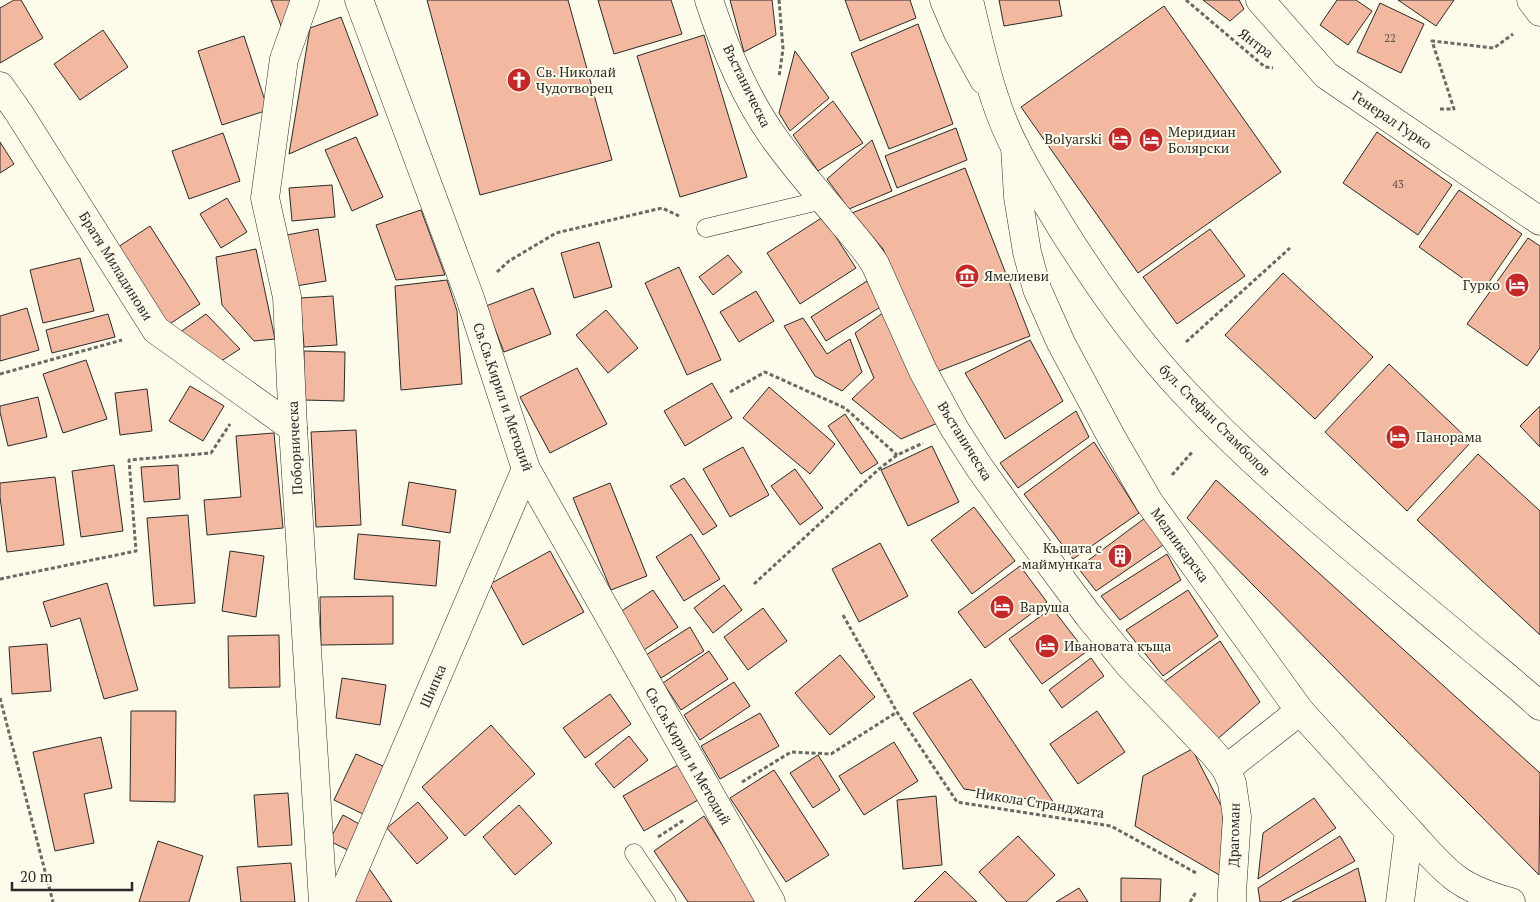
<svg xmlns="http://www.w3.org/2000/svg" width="1540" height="902" font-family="'PT Serif',serif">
  <rect width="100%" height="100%" fill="#fdfbea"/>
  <g fill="#f2b8a0" stroke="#2b2b2b">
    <path d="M14,0H21L43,38L0,63V8Z"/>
    <path d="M271,0H292L283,31Z"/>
    <path d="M427,0H568L612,160L480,195Z"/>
    <path d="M598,0H671L682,34L614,54Z"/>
    <path d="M730,0H772L776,35L744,52Z"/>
    <path d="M845,0H910L916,18L860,41Z"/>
    <path d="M999,0H1059L1062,16L1004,26Z"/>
    <path d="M1203,0H1239L1244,9L1230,21Z"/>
    <path d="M1337,0H1356L1372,11L1348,45L1320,25Z"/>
    <path d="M1398,0H1454L1436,26Z"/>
    <path d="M1380,3L1424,24L1401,73L1357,52Z"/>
    <path d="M1164,6L1281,172L1138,273L1021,107Z"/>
    <path d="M341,17L378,115L289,154L310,28Z"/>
    <path d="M918,24L953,124L889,149L851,53Z"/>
    <path d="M103,30L128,67L80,100L54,64Z"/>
    <path d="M704,35L747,177L680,197L637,56Z"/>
    <path d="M244,36L268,110L222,125L198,51Z"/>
    <path d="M795,51L829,98L790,131L779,113Z"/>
    <path d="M833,101L863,143L818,171L793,135Z"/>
    <path d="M956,128L967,160L897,188L885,156Z"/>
    <path d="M1377,132L1452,185L1418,235L1343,183Z"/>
    <path d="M223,133L240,181L189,199L172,151Z"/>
    <path d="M356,137L383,197L352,211L325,150Z"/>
    <path d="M872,140L892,191L849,209L827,179Z"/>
    <path d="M0,142L14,164L0,173Z"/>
    <path d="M965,168L1030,336L931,374L883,249L852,213Z"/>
    <path d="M332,185L335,217L292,221L289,188Z"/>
    <path d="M1459,190L1522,234L1482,292L1419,247Z"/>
    <path d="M227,198L247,232L221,248L200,214Z"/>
    <path d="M421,210L445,275L396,280L376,225Z"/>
    <path d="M823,217L856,268L800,304L767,253Z"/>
    <path d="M150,226L200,304L168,325L118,247Z"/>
    <path d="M318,229L326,281L296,286L287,235Z"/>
    <path d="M1210,229L1245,276L1177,324L1143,277Z"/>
    <path d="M1528,238L1540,246V348L1527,366L1467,324Z"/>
    <path d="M599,242L612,287L574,298L561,253Z"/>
    <path d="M256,249L275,339L254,341L222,305L216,257Z"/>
    <path d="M728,255L742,272L713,295L699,277Z"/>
    <path d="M80,258L94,311L43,323L30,270Z"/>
    <path d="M679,267L721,360L687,375L645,283Z"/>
    <path d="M1283,273L1373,357L1315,419L1225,335Z"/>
    <path d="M447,280L457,311L462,384L401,390L395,286Z"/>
    <path d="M867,281L882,306L826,341L811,317Z"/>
    <path d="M533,288L551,334L504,352L486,306Z"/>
    <path d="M756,291L774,321L739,342L720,312Z"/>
    <path d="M333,296L337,345L304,347L300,298Z"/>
    <path d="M27,308L39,350L0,361V316Z"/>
    <path d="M606,310L638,348L608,373L576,335Z"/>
    <path d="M884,312L940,422L901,439L852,399L874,378L855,333Z"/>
    <path d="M108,314L115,337L52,353L46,330Z"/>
    <path d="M206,314L240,349L218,363L176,335Z"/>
    <path d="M803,318L827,354L850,339L862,372L842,391L815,376L784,326Z"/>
    <path d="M1030,340L1063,401L1005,439L965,373Z"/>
    <path d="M304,351L345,352L344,401L303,400Z"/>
    <path d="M86,360L107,419L63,433L43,374Z"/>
    <path d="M1389,364L1471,442L1407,511L1325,432Z"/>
    <path d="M577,368L607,424L550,453L520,397Z"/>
    <path d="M712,383L732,418L685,446L664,411Z"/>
    <path d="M190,386L224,406L203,441L169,421Z"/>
    <path d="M769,387L835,444L810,474L743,418Z"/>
    <path d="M147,389L152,431L120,435L115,393Z"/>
    <path d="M38,397L47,437L8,446L0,412V406Z"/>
    <path d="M1540,406V447L1520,426Z"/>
    <path d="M1076,411L1089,437L1018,488L1000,463Z"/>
    <path d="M845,414L878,463L861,474L828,426Z"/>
    <path d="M356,430L361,525L316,527L311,432Z"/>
    <path d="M274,433L283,528L207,535L204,500L241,497L236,436Z"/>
    <path d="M1094,442L1139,513L1073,559L1024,494Z"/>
    <path d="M932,446L959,502L908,526L881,470Z"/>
    <path d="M743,447L769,495L730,517L703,469Z"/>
    <path d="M1478,454L1540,511V635L1417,520Z"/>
    <path d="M114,465L123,531L81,537L72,471Z"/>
    <path d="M178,465L180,499L144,502L141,467Z"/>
    <path d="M795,469L823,508L800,525L771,486Z"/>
    <path d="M55,477L64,545L7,552L0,497V483Z"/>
    <path d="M684,478L717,526L703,535L670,486Z"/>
    <path d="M1216,480L1540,773L1539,875L1187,518Z"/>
    <path d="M409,482L456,490L450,533L402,525Z"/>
    <path d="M610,483L647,576L611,590L573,498Z"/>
    <path d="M974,507L1015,561L972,594L931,540Z"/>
    <path d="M188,515L195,603L154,606L147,518Z"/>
    <path d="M1145,518L1163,545L1096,591L1078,568Z"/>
    <path d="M358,534L440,541L436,586L354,579Z"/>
    <path d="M691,534L720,579L684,601L656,557Z"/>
    <path d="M880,543L908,596L859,622L832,569Z"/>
    <path d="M230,551L264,556L256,617L222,611Z"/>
    <path d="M550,551L584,612L523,645L490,584Z"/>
    <path d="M1167,554L1181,580L1120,620L1101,596Z"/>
    <path d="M1020,566L1047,602L985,648L958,612Z"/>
    <path d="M107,583L138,690L104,699L80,618L51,627L43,602Z"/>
    <path d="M724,585L742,610L713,633L694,608Z"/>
    <path d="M653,590L678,627L644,650L620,612Z"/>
    <path d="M1188,590L1218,636L1163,676L1126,630Z"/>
    <path d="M393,596V644L321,645L320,597Z"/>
    <path d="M763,608L787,641L748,670L724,637Z"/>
    <path d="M1052,608L1086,652L1042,684L1009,639Z"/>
    <path d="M690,627L704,651L661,678L646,655Z"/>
    <path d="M279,635L280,687L229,688L228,636Z"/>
    <path d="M1220,641L1260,702L1214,742L1160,685Z"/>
    <path d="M47,644L51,691L12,694L9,647Z"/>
    <path d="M709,651L728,679L681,710L663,683Z"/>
    <path d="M840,655L875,697L830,735L795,693Z"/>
    <path d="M1091,658L1104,676L1062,708L1049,690Z"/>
    <path d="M342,678L386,685L380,725L336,718Z"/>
    <path d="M971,679L1054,803L964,789L913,713Z"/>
    <path d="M734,682L750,706L700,740L684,715Z"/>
    <path d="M610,694L631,724L585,758L563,728Z"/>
    <path d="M131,711H176L175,802L130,801Z"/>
    <path d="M1097,711L1125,752L1078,784L1050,744Z"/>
    <path d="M760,713L779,746L720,779L701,746Z"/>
    <path d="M491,725L535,774L465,836L422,787Z"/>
    <path d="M629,736L648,760L614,788L595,764Z"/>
    <path d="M101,737L112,788L84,794L94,843L55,851L33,752Z"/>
    <path d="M894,742L918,781L864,815L839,776Z"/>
    <path d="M1192,749L1223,809L1221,876L1135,826L1143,776Z"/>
    <path d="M356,754L385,767L363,814L334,800Z"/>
    <path d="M818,755L840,790L813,808L790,773Z"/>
    <path d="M678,765L698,800L644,831L623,796Z"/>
    <path d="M774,770L829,855L786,882L730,798Z"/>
    <path d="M288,793L292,845L258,847L254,795Z"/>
    <path d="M936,796L942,865L903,869L897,800Z"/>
    <path d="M1314,798L1336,828L1258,879L1263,833Z"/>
    <path d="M418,802L448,838L417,864L387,828Z"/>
    <path d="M519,805L552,843L515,875L483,837Z"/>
    <path d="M343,815L361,825L348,850L329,841Z"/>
    <path d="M704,816L758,902H688L654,851Z"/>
    <path d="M1018,836L1055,875L1026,902H1007L979,872Z"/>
    <path d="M1340,836L1355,861L1280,902H1260L1258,888Z"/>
    <path d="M158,841L203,856L189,902H139Z"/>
    <path d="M291,863L295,902H241L237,867Z"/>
    <path d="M368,867L392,902H351Z"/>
    <path d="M1358,868L1366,902H1292Z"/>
    <path d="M945,871L977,902H914Z"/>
    <path d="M1121,878L1161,879L1160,902H1121Z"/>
    <path d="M1079,888L1088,902H1056Z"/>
  </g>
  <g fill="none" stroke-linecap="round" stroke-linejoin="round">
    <defs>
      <g id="lane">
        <path d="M706,228L823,200"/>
        <path d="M634,853L667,902"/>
      </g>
      <g id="street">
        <path d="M305,0L284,59L265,198L287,297L293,428L323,902"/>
        <path d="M359,0L470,298L526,469L771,902"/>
        <path d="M709,0C724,46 744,95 772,135C793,165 818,193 842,222C853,235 865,248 875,264L923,371L954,428L979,467L1015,517L1088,615L1130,666L1178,716L1214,754L1226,769L1300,711"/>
        <path d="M944,0L958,33L984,80"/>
        <path d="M1260,0L1326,75L1540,221"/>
        <path d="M1531,0L1540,12"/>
        <path d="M0,86L19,113L156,330L293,428"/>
        <path d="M1015,147L1018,197L1027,252L1037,289L1061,343L1113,440L1149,502L1300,711L1409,831L1400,902"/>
        <path d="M1226,769L1232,783L1237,817L1232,892V902"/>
        <path d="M1409,831C1424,847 1439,866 1457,879C1472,890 1493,897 1511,902"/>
        <path d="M340,902L526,469"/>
      </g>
      <path id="secondary" d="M969,0C977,33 984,67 995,99C1009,144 1037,187 1061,227C1098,286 1139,345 1187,395C1271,484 1368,561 1462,640C1488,662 1515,683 1540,706"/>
    </defs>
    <use href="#lane" stroke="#2b2b2b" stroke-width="19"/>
    <use href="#street" stroke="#2b2b2b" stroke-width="29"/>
    <use href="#secondary" stroke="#2b2b2b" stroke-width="29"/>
    <g stroke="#6a6964" stroke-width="3" stroke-dasharray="4 2.5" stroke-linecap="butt">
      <path d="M779,0L783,49L779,77"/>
      <path d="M1186,0L1265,67L1273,68"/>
      <path d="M1440,109H1454L1432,41L1494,48L1513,34"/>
      <path d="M497,272L509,261L556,233L662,208L679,216"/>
      <path d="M1186,342L1290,248"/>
      <path d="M0,374L122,340"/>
      <path d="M730,392L765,372L845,408L897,455"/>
      <path d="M1172,475L1193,451"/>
      <path d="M0,579L136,551L129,460L211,453L230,424"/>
      <path d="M754,584L879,469L897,455L923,443"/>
      <path d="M843,615L897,712L957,802L1111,826L1198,874"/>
      <path d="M0,698L53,902"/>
      <path d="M742,782L791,752L831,754L897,712"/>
      <path d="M658,837L684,820"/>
      <path d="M1190,902L1196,892"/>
    </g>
    <use href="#lane" stroke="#fdfbea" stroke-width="18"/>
    <use href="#street" stroke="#fdfbea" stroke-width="28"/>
    <use href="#secondary" stroke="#fdfbea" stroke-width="28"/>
  </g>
  <defs>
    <symbol id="church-disc" viewBox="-11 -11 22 22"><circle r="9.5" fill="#c62828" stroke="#fdfbea"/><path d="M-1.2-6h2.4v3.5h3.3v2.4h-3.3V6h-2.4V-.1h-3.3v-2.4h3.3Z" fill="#fff"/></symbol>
    <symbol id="hotel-disc" viewBox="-11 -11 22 22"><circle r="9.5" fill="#c62828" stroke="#fdfbea"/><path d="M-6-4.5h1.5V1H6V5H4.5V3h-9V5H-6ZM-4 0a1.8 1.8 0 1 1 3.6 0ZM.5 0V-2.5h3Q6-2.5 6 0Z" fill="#fff"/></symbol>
    <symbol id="museum-disc" viewBox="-11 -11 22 22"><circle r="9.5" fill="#c62828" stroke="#fdfbea"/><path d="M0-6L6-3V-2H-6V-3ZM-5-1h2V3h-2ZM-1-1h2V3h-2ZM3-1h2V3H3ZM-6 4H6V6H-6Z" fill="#fff"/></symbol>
    <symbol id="building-disc" viewBox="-11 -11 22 22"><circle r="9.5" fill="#c62828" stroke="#fdfbea"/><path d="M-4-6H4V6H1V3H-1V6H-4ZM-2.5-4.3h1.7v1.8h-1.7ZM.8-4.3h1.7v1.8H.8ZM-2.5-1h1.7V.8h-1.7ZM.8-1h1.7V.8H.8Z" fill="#fff"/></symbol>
  </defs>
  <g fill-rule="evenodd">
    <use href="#church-disc" x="505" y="66" width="28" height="28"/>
    <use href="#hotel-disc" x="1106" y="125" width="28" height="28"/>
    <use href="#hotel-disc" x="1137" y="126" width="28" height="28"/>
    <use href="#museum-disc" x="953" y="262" width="28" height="28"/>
    <use href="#hotel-disc" x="1503" y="271" width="28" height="28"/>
    <use href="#hotel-disc" x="1384" y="423" width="28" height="28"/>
    <use href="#building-disc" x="1106" y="542" width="28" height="28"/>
    <use href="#hotel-disc" x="988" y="593" width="28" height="28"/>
    <use href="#hotel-disc" x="1033" y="632" width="28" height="28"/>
  </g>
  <g text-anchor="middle" stroke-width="4" stroke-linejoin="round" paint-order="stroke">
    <g font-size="11" fill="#5d4e48">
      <text x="1390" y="42">22</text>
      <text x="1398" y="188">43</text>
    </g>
    <g font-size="14" fill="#2b2b2b" stroke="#fdfbea">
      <text transform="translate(1256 43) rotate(37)" y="5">Янтра</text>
      <text transform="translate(747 86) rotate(64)" y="5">Въстаническа</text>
      <text transform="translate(1392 120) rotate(34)" y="5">Генерал Гурко</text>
      <text transform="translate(116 266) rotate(58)" y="5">Братя Миладинови</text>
      <text transform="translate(503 397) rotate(71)" y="5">Св.Св.Кирил и Методий</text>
      <text transform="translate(1215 420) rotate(45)" y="5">бул. Стефан Стамболов</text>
      <text transform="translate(965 441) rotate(58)" y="5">Въстаническа</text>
      <text transform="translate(295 448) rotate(-93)" y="5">Поборническа</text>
      <text transform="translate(1180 545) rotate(54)" y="5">Медникарска</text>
      <text transform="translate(433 686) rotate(-67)" y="5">Шипка</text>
      <text transform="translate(688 756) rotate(60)" y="5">Св.Св.Кирил и Методий</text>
      <text transform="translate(1040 803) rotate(9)" y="5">Никола Странджата</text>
      <text transform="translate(1234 835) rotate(-89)" y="5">Драгоман</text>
    </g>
    <g font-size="14" fill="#2b2b2b" stroke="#fdfbea" text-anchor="start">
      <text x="536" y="77">Св. Николай<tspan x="536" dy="16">Чудотворец</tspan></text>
      <text x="1168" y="137">Меридиан<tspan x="1168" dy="16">Болярски</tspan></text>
      <text x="1102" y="144" text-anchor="end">Bolyarski</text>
      <text x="984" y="281">Ямелиеви</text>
      <text x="1500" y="290" text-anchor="end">Гурко</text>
      <text x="1416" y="442">Панорама</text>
      <text x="1102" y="553" text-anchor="end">Къщата с<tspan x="1102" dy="16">маймунката</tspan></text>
      <text x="1020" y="612">Варуша</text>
      <text x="1064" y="651">Ивановата къща</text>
    </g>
  </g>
  <path d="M12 882v8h120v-8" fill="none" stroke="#2b2b2b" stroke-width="2.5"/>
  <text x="20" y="882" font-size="15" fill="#2b2b2b" stroke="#fdfbea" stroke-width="4" paint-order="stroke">20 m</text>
</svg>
